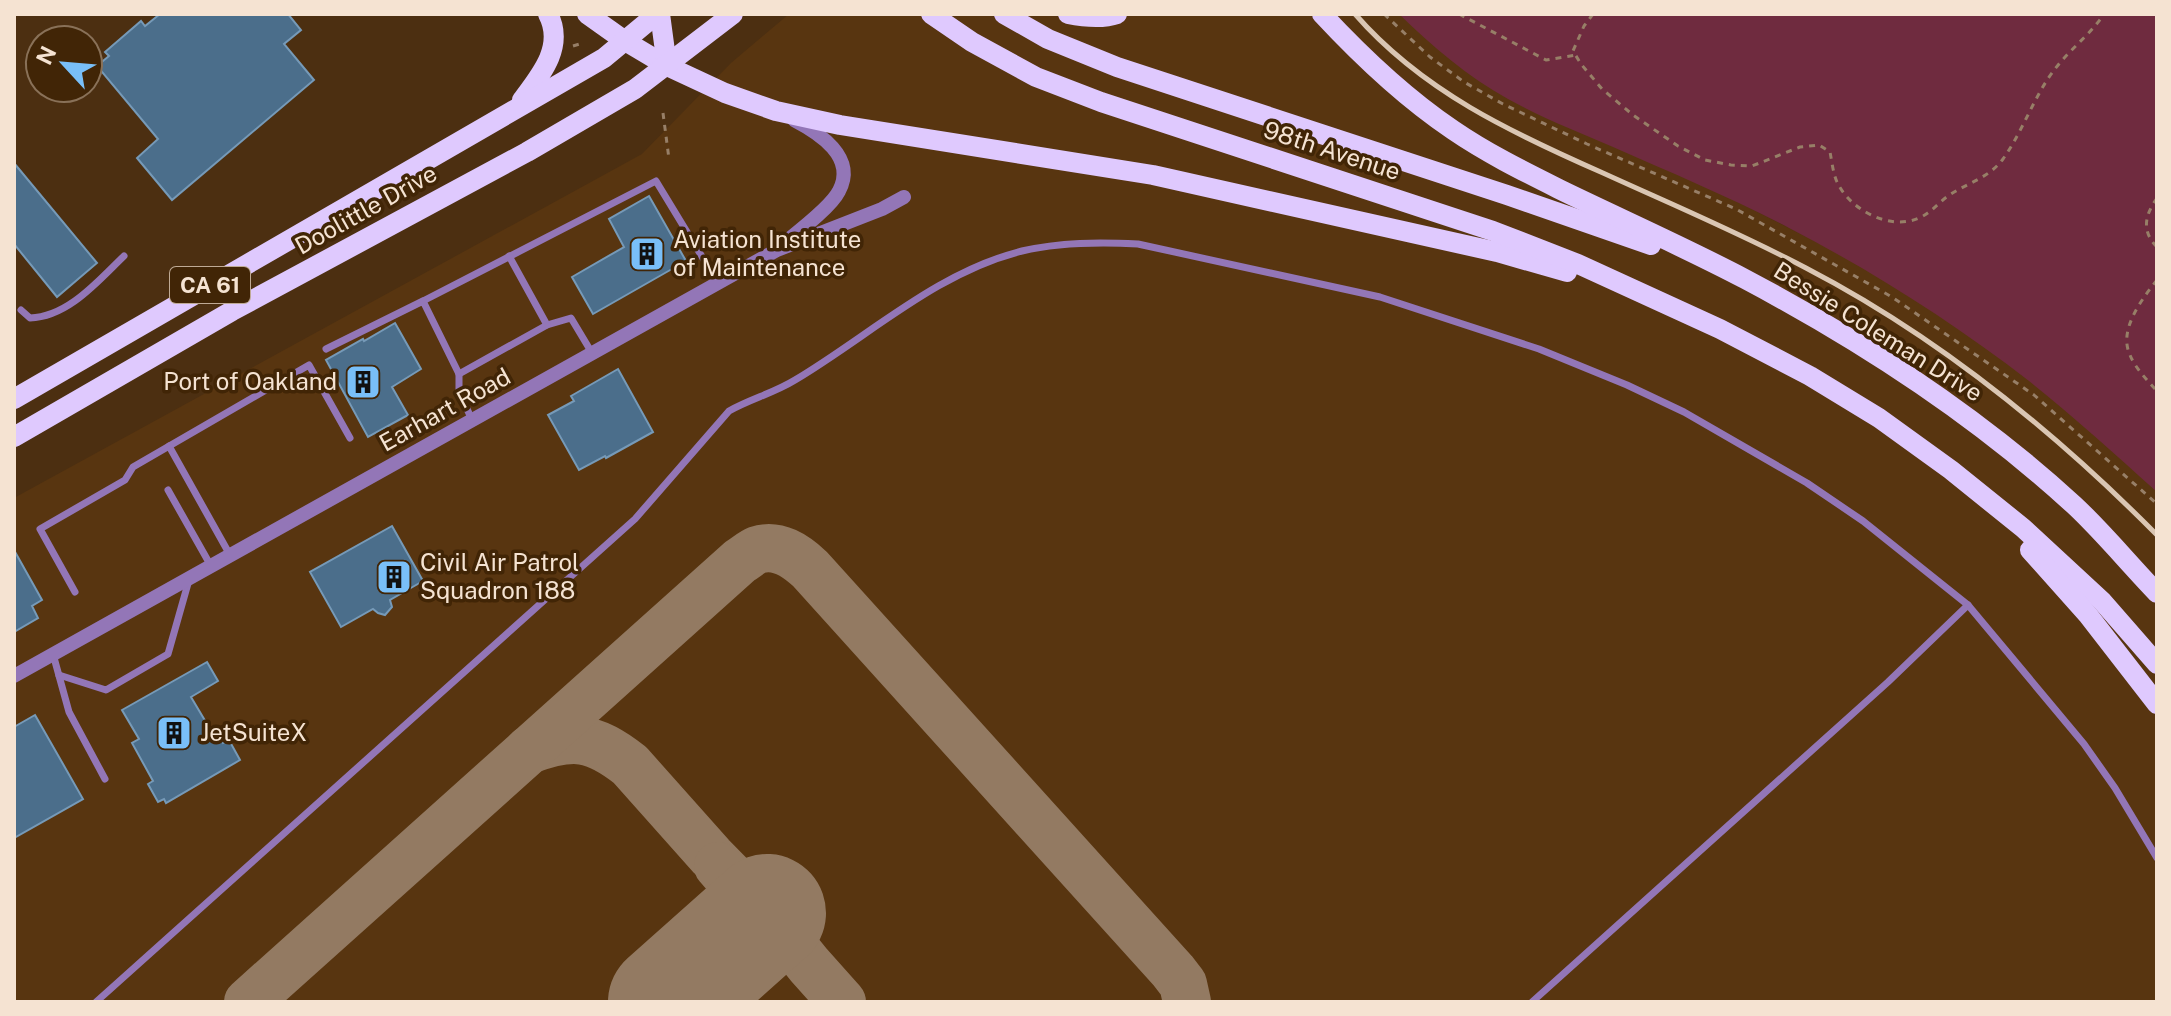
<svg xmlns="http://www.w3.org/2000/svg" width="2171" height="1016" font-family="'Public Sans',sans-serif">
  <rect width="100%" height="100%" fill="#4c2f11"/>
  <path fill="#583510" d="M789,14H1406L1679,172L1885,277L1982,340L2157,487V1002H14V498L642,154L731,63Z"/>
  <path fill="#6f2b3f" d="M1399,14H2157V492C2115,454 2073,416 2029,381C1954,323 1874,272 1789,228C1732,198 1672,173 1613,147C1578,132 1542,118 1508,99C1468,77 1432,46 1399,14Z"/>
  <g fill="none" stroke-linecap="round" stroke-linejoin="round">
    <g stroke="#937a62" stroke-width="48">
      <path d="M529,750C573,734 593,736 630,765L711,856L767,913L809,965L842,1002"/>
      <path d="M709,964C722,943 746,913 734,887C731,879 723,872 718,866"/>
      <path d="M248,1002L740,561C745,558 752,552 757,550C778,543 796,556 810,569L1173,971L1183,984L1187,1002"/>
    </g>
    <path stroke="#937a62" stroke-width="118" d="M667,1002L767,913"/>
  </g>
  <g fill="#4b6e8b" stroke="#769ab8" stroke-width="2">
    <path d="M160,14H288L301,30L284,44L314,80L172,200L137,158L158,139L97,66L109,56L105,52L141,21L145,26Z"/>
    <path d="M14,163L97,263L57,297L14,244Z"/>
    <path d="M649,196L686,261L593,314L572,277L624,247L609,219Z"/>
    <path d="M395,323L421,369L392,387L408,415L368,437L326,360L363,339L364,341Z"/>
    <path d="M618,369L653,432L606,458L605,456L579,470L548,415L574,401L571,396Z"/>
    <path d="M392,526L423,581L390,600L392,607L385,615L378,613L373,609L341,627L310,572Z"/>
    <path d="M14,550L42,600L32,606L38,618L14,632Z"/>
    <path d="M207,662L218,681L191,697L213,734L217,732L223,743L229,740L240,760L166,803L164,799L158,802L148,784L153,781L132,743L139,739L122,710Z"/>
    <path d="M35,715L83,799L14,838V727Z"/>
  </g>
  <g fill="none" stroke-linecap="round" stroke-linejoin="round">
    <g stroke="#977f67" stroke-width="3" stroke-dasharray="6 6" stroke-linecap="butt">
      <path d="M1384,14L1430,57L1464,82L1503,104L1587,144L1736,209L1892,297L2034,395L2157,504"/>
      <path d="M1459,14L1546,60L1576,55"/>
      <path d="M1593,14L1584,26L1573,51L1581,64L1602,89L1633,115L1678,146L1705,160L1731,165L1752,166L1800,147L1819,145L1830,152C1832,162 1833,173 1837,182C1850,210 1890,231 1919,218C1931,213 1938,203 1948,196C1967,183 1989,178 2003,159C2023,131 2035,94 2055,69C2070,49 2090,35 2104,14"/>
      <path d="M573,46L583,43"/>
      <path d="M663,113L669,159"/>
      <path d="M2157,198C2145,215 2141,231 2157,247"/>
      <path d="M2157,280C2142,299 2118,330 2130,355C2135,368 2148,381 2157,391"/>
    </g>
    <g stroke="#9376b7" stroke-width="7">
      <path d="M423,301L656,181L718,283"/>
      <path d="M21,310L30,318C68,317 98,281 124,256"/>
      <path d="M547,325L571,318L592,353"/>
      <path d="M326,349L423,301L459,374V391L472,420"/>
      <path d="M459,374L547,325L509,256"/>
      <path d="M169,446L230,555"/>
      <path d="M168,490L211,566"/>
      <path d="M75,592L40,529L125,480L133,467L309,365L350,438"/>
      <path d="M53,654L69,712L105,779"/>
      <path d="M59,675L106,690L168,654L189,580"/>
      <path d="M96,1002L635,519L729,411C750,399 774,393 795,380C869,336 937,272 1022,251C1060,242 1099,242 1138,244L1380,297L1539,349L1627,385L1684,412L1807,483L1863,521L1968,605L2084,744L2115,788L2157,858"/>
      <path d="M1532,1002L1888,682L1968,605"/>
    </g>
    <g stroke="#9376b7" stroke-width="14">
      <path d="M784,243C799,231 831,207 839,191C857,157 819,133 794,120"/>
      <path d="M14,676L777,250L882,209L904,197"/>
    </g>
    <g stroke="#dfc9fe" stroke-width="20">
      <path d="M587,14L625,41L667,66L725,93L776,111L840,125L1153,175L1497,252L1567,272"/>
      <path d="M660,14L667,66"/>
      <path d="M931,14L972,42L1036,77L1101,102L1493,231L1578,264L1720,329L1810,376L1879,418L1951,470L2023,528L2102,601L2157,664"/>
      <path d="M1004,14L1048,39L1117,67L1507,195L1651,245"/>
      <path d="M1068,14C1083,17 1103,19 1117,14"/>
      <path d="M1322,14C1362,57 1404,97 1453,130C1488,154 1527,173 1565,192C1625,221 1686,248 1745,279C1862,341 1976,415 2074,505C2103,532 2129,564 2157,593"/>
      <path d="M522,100C541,75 565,46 548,14"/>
      <path d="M14,399L604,58L657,14"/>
      <path d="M14,437L232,311L527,152L635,89L733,14"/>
      <path d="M2030,550L2088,615L2157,704"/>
    </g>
    <path stroke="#dac6b3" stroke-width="5" d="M1355,14C1422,91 1512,133 1603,173C1671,204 1740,233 1806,268C1937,336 2053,430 2157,535"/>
  </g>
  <defs>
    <symbol id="building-square" viewBox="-11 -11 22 22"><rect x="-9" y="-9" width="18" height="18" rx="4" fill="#79bff8" stroke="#412506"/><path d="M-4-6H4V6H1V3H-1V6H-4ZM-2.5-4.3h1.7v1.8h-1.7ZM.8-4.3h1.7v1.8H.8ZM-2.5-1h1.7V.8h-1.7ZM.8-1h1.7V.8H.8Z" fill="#111"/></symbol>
  </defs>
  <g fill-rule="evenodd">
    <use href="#building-square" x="627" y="234" width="40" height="40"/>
    <use href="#building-square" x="343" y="362" width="40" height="40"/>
    <use href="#building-square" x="374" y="557" width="40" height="40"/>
    <use href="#building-square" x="154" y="713" width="40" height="40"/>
  </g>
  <g text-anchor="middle" stroke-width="7" stroke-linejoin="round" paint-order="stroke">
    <rect fill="#412506" stroke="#bfaa95" stroke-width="2" x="170" y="267" width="80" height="36" rx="6"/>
    <g font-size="22" font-weight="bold" fill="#f5e3d2">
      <text x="210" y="293">CA 61</text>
    </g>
    <g font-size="24" fill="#f5e3d2" stroke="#412506">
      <text transform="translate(1332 151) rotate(18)" y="8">98th Avenue</text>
      <text transform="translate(366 210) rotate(-29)" y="8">Doolittle Drive</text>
      <text transform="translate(1878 332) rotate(32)" y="8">Bessie Coleman Drive</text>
      <text transform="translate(445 410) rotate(-29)" y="8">Earhart Road</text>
    </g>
    <g font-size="24" fill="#f5e3d2" stroke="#412506" text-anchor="start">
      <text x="673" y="248">Aviation Institute<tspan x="673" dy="28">of Maintenance</tspan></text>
      <text x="337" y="390" text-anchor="end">Port of Oakland</text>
      <text x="420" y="571">Civil Air Patrol<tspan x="420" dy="28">Squadron 188</tspan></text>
      <text x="200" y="741">JetSuiteX</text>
    </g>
  </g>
  <rect width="2171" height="1016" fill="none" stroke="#f5e3d2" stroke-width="32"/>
  <g transform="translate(64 64) rotate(296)"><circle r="38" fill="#412506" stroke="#897158" stroke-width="2"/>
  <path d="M0-6L14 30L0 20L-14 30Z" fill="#79bff8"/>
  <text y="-12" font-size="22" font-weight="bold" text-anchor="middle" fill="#f5e3d2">N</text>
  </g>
</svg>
